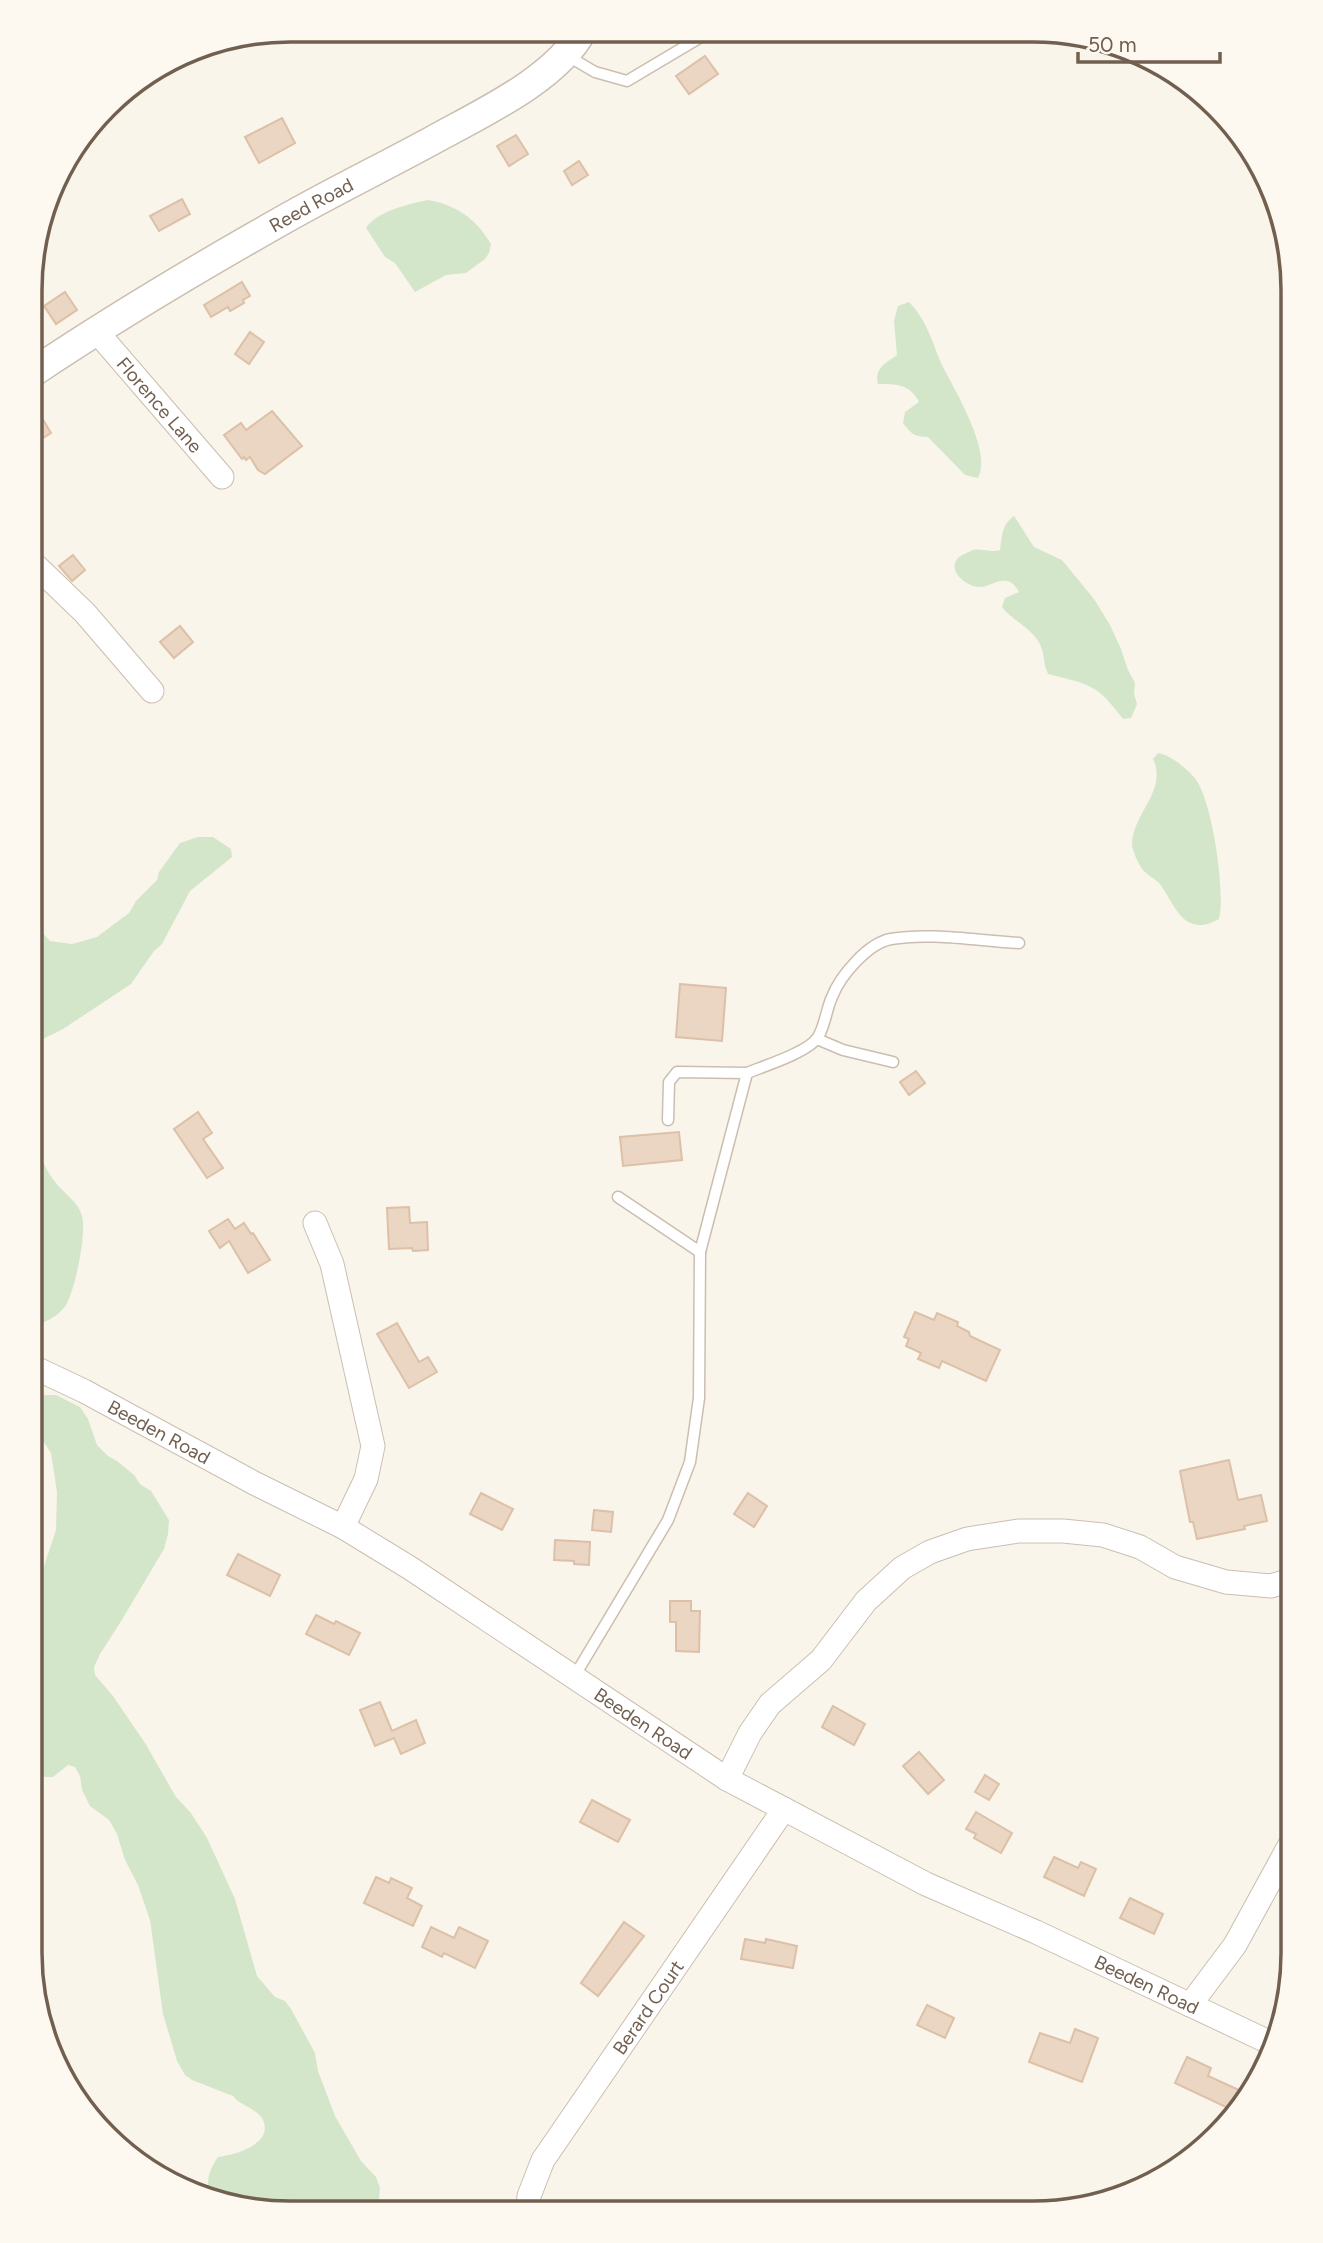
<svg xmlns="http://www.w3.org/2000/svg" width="1323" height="2243" font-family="Figtree,sans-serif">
  <rect width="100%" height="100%" fill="#faf5ea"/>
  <g fill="#d3e6ca">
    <path d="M428,200C457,205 476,219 491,244L489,253L485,259L466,273L446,275L415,292L395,263L385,257L366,228C377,211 409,204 428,200Z"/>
    <path d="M909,302C927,320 932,342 942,365C954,389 993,452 978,478L965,475L928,437C915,437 911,434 903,423L905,412L919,402C910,384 896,384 878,384C874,368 886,363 897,355L894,321L898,306Z"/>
    <path d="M1014,516L1034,547L1062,560L1094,599L1110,625L1121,649L1128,670L1135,683L1134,694L1137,704L1131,718L1123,719C1096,683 1090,685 1048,674C1043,663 1045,656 1041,647C1035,629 1012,621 1002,607L1005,598L1019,592C1016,587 1013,582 1007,581C997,579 989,587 980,587C968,588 946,571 958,558C960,556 970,551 973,550C982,548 991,553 1000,550C1002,536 1002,524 1014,516Z"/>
    <path d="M1158,753C1170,755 1185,767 1193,776C1212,794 1226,895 1219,919C1211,923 1203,927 1193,924C1177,919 1169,895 1159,883C1154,878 1147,875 1142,869C1138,863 1133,852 1132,845C1132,814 1168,791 1153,759Z"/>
    <path d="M198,837H213L231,849L232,857L190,891L162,944L154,951L131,984L63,1029L39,1041L31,1049V872L37,884L35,924L50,941L72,944L97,937L129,913L136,901L157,880L159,872L180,843Z"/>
    <path d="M31,1108C33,1134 39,1162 56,1183C65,1195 78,1201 82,1216C87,1233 75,1290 66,1305C58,1317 44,1323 31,1327Z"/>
    <path d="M37,1395H56L80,1407L88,1419L97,1445L108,1456L117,1461L134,1475L140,1484L151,1491L169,1520L168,1534L164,1549L120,1623L100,1654L94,1667L95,1675L113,1696L145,1743L176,1797L191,1813L207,1838L235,1899L257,1976L275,1997L285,2001L291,2009L315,2053L318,2071L335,2116L361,2161L376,2177L380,2188L378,2209L375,2211H256L210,2199C206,2181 208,2172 218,2157C233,2155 274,2145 263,2120C257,2108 240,2106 233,2096L192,2080L185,2075L177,2061L163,2014L150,1920L138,1885L125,1860L117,1834L109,1820L90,1806L82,1790L80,1776L75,1767L68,1765L53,1777H38L30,1762V1654L39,1610L43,1569L56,1530L57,1492L51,1453L30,1421V1398Z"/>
  </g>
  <g fill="#ead6c3" stroke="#dcc0a7" stroke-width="2">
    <path d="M705,56L718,74L689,94L676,76Z"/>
    <path d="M282,118L295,143L259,163L245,137Z"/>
    <path d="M516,135L528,154L509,166L497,146Z"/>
    <path d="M579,161L588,175L572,185L564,171Z"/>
    <path d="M182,199L190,214L159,231L150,216Z"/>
    <path d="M242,282L250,296L243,300L244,303L230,311L228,307L211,317L204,305Z"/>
    <path d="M65,292L77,310L56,324L44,306Z"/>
    <path d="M250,332L264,342L249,364L235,354Z"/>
    <path d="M272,411L302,446L265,474L258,470L250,457L246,460L244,457L242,459L224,435L241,423L246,430Z"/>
    <path d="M42,418L51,433L32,445V424Z"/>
    <path d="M73,555L85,570L72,581L59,566Z"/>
    <path d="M180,626L193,642L174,658L160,642Z"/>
    <path d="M680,984L726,988L722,1041L676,1037Z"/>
    <path d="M916,1071L925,1083L909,1095L900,1082Z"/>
    <path d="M198,1112L212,1133L203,1139L223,1168L207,1178L174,1129Z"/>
    <path d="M679,1132L682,1160L623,1166L620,1137Z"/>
    <path d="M409,1207L410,1223L427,1222L428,1250L413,1251L412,1248L389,1249L387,1208Z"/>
    <path d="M228,1219L235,1229L244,1223L251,1234L253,1233L270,1260L248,1273L229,1241L220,1248L209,1231Z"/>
    <path d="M915,1312L934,1320L937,1313L958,1322L957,1326L969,1332L970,1336L1000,1350L986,1381L942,1361L939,1368L918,1359L921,1353L906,1346L909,1339L904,1337Z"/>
    <path d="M397,1323L419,1362L428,1357L437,1372L409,1388L377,1334Z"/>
    <path d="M1229,1460L1238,1500L1261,1495L1267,1521L1244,1526L1245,1529L1197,1539L1193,1522H1190L1180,1471Z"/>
    <path d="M481,1493L513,1509L502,1530L470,1514Z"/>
    <path d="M748,1493L767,1506L754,1527L734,1514Z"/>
    <path d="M594,1510L613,1512L611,1532L592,1530Z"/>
    <path d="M555,1540L590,1542L589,1565L574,1564V1561L554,1560Z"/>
    <path d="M238,1554L280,1575L270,1596L227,1575Z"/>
    <path d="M670,1601H691V1611H700L699,1652L676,1651V1622H670Z"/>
    <path d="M316,1615L334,1624L336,1621L360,1633L349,1655L306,1634Z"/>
    <path d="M380,1702L392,1731L416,1720L425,1743L401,1754L394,1738L375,1746L360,1710Z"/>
    <path d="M833,1706L865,1724L854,1745L822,1727Z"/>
    <path d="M919,1752L944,1780L928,1794L903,1766Z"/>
    <path d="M985,1775L999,1784L989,1800L975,1792Z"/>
    <path d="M592,1800L630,1820L618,1842L580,1822Z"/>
    <path d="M976,1812L1012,1833L1001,1853L974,1838L976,1834L966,1829Z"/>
    <path d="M1054,1857L1078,1868L1081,1862L1096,1869L1084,1896L1044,1877Z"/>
    <path d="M376,1877L389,1883L391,1878L412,1888L407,1898L422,1906L413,1926L364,1903Z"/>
    <path d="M1130,1898L1163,1914L1154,1934L1120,1918Z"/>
    <path d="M624,1922L644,1936L598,1996L581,1983Z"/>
    <path d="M431,1927L454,1938L459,1927L488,1941L475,1968L444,1953L442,1957L422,1947Z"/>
    <path d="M745,1939L765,1943L766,1939L797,1946L793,1968L741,1959Z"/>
    <path d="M927,2005L954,2018L945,2038L917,2025Z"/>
    <path d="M1075,2029L1098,2038L1082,2082L1029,2062L1040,2033L1070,2043Z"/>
    <path d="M1187,2057L1211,2068L1208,2076L1239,2090L1230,2109L1175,2083Z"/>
  </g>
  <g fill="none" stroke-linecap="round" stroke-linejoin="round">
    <defs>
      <g id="service">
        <path d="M566,55L595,72L627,81L701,37L718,31"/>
        <path d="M817,1039L843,1050L893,1062"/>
        <path d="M747,1073C764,1066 809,1052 818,1037C825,1026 826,1010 832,997C840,976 868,943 891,939C930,932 979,941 1019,943"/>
        <path d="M668,1120L669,1082L677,1072L747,1073L700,1252"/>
        <path d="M574,1677L668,1520L690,1462L699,1398L700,1252L618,1197"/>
      </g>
      <g id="minor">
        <path id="s1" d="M97,332L222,477"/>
        <path d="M32,562L85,613L152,691"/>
        <path d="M315,1223L332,1264L373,1446L366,1479L343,1527"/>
        <path id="s2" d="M31,1366L84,1391L254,1483L343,1527L410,1568L727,1779L926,1884L1036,1932L1275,2045"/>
        <path d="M727,1779L750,1733L770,1704L821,1660L866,1601L902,1568L930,1552L967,1539L1018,1531H1063L1103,1535L1140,1547L1175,1567L1226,1582L1271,1586L1293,1579"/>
        <path d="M1190,2005L1235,1945L1293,1839"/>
        <path id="s3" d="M528,2212L529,2196L543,2160L784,1809"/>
      </g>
      <g id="tertiary">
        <path id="s4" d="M32,373C111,320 193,271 276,224C328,194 382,168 435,139C482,113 556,79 582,31"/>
      </g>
    </defs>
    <use href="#service" stroke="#cbbeb1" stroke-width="13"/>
    <use href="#minor" stroke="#cbbeb1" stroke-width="25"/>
    <use href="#tertiary" stroke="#cbbeb1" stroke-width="31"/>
    <use href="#service" stroke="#fff" stroke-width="10"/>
    <use href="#minor" stroke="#fff" stroke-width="23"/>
    <use href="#tertiary" stroke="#fff" stroke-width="28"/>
  </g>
  <g text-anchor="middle" stroke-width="5" stroke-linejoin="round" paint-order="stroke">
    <g font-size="19" fill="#715f50" stroke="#fdf9f0">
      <text dy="7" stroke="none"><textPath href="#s4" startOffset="326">Reed Road</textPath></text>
      <text dy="7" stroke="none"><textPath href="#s1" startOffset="96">Florence Lane</textPath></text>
      <text dy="7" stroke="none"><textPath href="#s2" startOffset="144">Beeden Road</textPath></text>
      <text dy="7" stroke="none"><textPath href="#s2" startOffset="710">Beeden Road</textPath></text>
      <text dy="7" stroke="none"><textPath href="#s2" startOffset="1278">Beeden Road</textPath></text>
      <text dy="7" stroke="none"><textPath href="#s3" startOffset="240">Berard Court</textPath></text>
    </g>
  </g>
  <path d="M0 0H1323V2243H0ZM290 42H1033A248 248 0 0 1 1281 290V1953A248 248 0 0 1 1033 2201H290A248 248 0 0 1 42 1953V290A248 248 0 0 1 290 42Z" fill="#fdf9f0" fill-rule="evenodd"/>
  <path fill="none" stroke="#715f50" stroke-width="3.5" d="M290 42H1033A248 248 0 0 1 1281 290V1953A248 248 0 0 1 1033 2201H290A248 248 0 0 1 42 1953V290A248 248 0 0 1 290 42Z"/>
  <path d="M1078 52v10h142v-10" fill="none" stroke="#715f50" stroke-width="3.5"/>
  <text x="1088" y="52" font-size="21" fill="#715f50" stroke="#fdf9f0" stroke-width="5" paint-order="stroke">50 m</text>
</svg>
